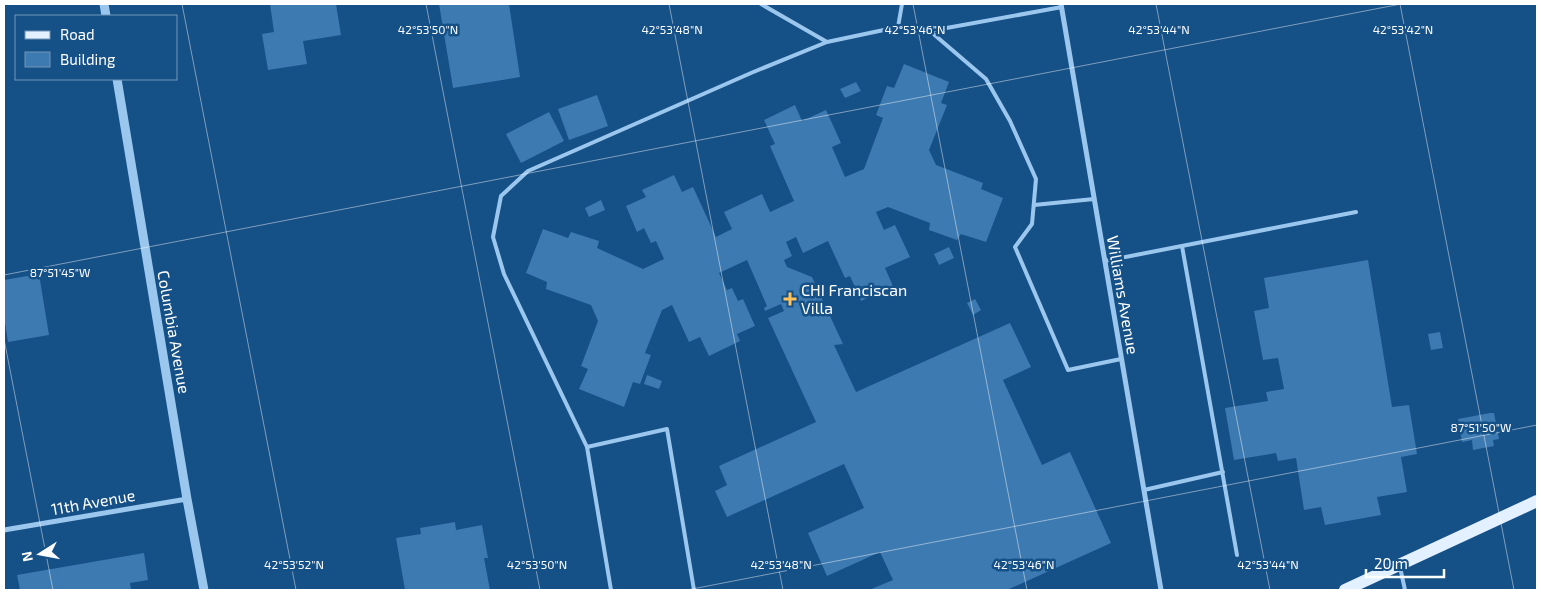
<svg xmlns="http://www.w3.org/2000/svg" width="1541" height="594" font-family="'Exo 2',sans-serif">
  <rect width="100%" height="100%" fill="#155087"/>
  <g fill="#3d7ab1">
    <path d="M270,4H336L341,35L303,41L307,64L268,70L262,34L274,32Z"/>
    <path d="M439,4H509L520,77L453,88Z"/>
    <path d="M904,64L949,82L941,103L947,105L929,150L936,165L983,183L981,189L1003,198L986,242L961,234L957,240L929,230L930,223L888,207L876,212L884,230L895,225L910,257L885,268L893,286L861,301L850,276L845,278L828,241L803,253L796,237L786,242L792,256L784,260L787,267L812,277L843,344L834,345L856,392L1010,323L1031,367L1003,380L1042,465L1070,452L1111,543L1007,590H869L893,580L880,552L827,576L808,533L864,508L844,464L727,517L715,491L727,485L719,466L816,422L768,318L784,311L781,304L765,311L764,308L767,306L747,260L719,273L727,290L732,288L738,301L743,299L755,326L737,334L740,341L709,356L700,337L689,342L672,305L662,310L645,353L651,355L640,384L633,382L624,407L579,389L588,369L581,366L598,321L591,305L546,289L547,282L526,273L543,229L568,238L571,232L599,241L597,248L643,269L664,259L656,241L651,243L644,228L637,232L626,206L646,197L642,190L674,175L682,192L693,187L716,237L732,229L724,212L762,194L770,212L794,201L770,146L775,144L764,120L795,105L802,121L826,110L841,143L832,147L845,177L864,169L883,118L876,115L887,86L894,88Z"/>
    <path d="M856,82L861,91L845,98L840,89Z"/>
    <path d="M597,95L608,126L569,140L558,109Z"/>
    <path d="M549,112L564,141L521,163L506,134Z"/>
    <path d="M601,200L605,210L589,217L585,208Z"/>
    <path d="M949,247L954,258L939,265L934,254Z"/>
    <path d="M1368,260L1392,407L1409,405L1417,454L1401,457L1407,492L1377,497L1381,515L1325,525L1321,507L1304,510L1296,458L1278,461L1276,453L1234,460L1225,408L1268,401L1266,392L1284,389L1278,358L1263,360L1254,311L1269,308L1264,278Z"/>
    <path d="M39,274L49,335L8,342L4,317V280Z"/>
    <path d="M975,299L981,310L973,315L967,303Z"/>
    <path d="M1440,332L1443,348L1431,350L1428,334Z"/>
    <path d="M647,375L662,381L659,389L644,384Z"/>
    <path d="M1490,413H1494L1499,439L1493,440L1494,446L1473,450L1472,440L1462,442L1458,419Z"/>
    <path d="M455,522L456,530L482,525L488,558H484L490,590H405L396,538L421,534L420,528Z"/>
    <path d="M144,553L148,580L130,583L131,590H20L17,575Z"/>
  </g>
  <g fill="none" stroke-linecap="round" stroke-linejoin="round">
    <g stroke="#9bc7ef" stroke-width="4">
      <path d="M761,4L827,42"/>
      <path d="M898,27L902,4"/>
      <path d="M930,31L986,79L1010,121L1036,179L1032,224L1015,247L1068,370L1121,359"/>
      <path d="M1034,205L1094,199"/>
      <path d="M1182,246L1237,555"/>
      <path d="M1105,261L1356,212"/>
      <path d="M587,447L611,590"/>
      <path d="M1144,490L1223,472"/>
      <path d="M1400,567L1405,590"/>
      <path d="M694,590L667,429L587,447L504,274L493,237L501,196L528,171L751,73L827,42L898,27L930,31L1062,7"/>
    </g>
    <g stroke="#9bc7ef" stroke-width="5">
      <path d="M1061,4L1161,590"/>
      <path d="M4,530L187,499"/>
    </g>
    <g stroke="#9bc7ef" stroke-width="9">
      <path d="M104,4L106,16"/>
      <path d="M117,79L187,499L204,590"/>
    </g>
    <path stroke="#e2f0ff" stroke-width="12" d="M1345,590L1537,501"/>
  </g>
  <path fill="none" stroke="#fff" stroke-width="1" stroke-opacity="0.45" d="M182,4L296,590M426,4L540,590M669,4L783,590M913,4L1027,590M1156,4L1270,590M1400,4L1514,590M4,275L1401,4M4,339L53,590M687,590L1537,425"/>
  <path fill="#ffc158" stroke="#155087" stroke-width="2" d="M787.5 291.5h5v5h5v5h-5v5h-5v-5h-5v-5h5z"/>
  <g text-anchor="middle" stroke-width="5" stroke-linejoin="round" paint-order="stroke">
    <g font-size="16" fill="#fff" stroke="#155087" text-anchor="start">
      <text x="801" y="296">CHI Franciscan<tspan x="801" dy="18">Villa</tspan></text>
    </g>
    <g font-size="16" fill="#fff" stroke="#155087">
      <text transform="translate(1123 295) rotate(80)" y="6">Williams Avenue</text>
      <text transform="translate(174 332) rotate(80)" y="6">Columbia Avenue</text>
      <text transform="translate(93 502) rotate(-10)" y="6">11th Avenue</text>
    </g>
  </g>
  <g font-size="12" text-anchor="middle" fill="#fff" stroke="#155087" stroke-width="5" stroke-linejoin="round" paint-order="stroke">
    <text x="428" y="34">42°53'50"N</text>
    <text x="672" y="34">42°53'48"N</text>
    <text x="915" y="34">42°53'46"N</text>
    <text x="1159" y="34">42°53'44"N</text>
    <text x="1403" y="34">42°53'42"N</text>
    <text x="60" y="277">87°51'45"W</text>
    <text x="1481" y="432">87°51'50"W</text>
    <text x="294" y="569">42°53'52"N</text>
    <text x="537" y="569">42°53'50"N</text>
    <text x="781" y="569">42°53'48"N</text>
    <text x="1024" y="569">42°53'46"N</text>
    <text x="1268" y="569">42°53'44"N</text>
  </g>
  <rect width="1541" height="594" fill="none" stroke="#ffffff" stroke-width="10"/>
  <rect x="15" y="15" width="162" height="65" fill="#155087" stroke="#7396b7"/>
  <rect x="25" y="31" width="25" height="8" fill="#e2f0ff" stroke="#7396b7"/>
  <text x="60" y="40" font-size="15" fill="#ffffff">Road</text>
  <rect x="25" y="52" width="25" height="15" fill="#3d7ab1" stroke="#7396b7"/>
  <text x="60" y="65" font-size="15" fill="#ffffff">Building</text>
  <g transform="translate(40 554) rotate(259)" stroke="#155087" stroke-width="4" paint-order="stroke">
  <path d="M0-4L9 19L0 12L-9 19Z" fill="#ffffff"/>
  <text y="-8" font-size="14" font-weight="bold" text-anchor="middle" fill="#ffffff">N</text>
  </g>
  <path d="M1366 569v8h78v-8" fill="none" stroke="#ffffff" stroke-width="2.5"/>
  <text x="1374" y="569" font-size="15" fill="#ffffff" stroke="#155087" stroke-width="4" paint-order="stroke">20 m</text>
</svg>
